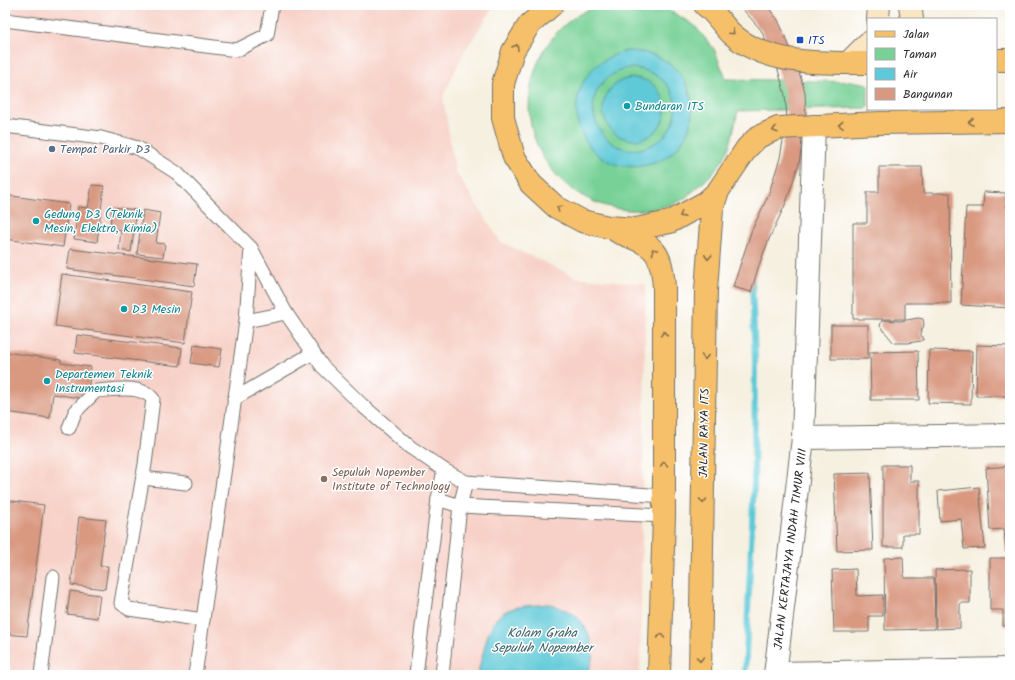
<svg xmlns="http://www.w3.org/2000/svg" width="1015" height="680" font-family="Kalam,sans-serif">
  <rect width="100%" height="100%" fill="#fff"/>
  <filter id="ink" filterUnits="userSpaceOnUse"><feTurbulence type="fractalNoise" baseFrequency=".025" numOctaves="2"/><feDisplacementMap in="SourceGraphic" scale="8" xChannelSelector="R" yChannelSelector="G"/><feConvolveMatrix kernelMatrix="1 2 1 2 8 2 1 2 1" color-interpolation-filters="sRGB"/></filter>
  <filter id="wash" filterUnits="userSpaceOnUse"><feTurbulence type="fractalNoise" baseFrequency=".012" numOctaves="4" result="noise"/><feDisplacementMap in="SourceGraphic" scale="16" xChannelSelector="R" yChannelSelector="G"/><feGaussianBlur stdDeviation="0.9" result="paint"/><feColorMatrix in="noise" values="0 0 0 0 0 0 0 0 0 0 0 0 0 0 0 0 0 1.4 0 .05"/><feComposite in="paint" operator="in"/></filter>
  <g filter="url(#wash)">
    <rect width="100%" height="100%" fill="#f6f0e0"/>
    <path fill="#f7d1c7" d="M5,5H495L464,52L443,96L455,171L501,242L575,277L646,284L640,675H5Z"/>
    <path fill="#78d197" stroke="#527e61" d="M603,5H651L667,9L694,25L714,49L726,79L858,82L868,84V108L738,111C735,123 733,136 729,147C724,162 710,177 698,187C693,191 687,197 682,200C600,238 509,165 533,77C540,52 555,29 578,15C585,10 595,8 603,5Z"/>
    <g fill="#5ec9d8" stroke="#447a82" fill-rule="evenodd">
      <path d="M627,51C710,51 712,157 641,166C570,175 547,70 627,51ZM629,68C656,68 682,89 674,119C671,130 663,139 653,144C601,172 562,85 629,68Z"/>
      <circle cx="634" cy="109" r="31"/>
      <path d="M550,604C558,607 570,611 576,616C592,632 600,658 584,675H478C479,665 483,655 485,645C495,604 514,607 550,604Z"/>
    </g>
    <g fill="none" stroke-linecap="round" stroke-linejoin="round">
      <path stroke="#5ec9d8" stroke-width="6" d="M745,675L754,482L755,363L752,280"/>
    </g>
    <g id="blocks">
      <g fill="#d99981">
        <path d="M739,5H766L778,20L795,59L805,92L806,119L799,163L786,203L769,239L758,268L751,292L733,287L751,232L768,196L780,158L787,118L785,95L777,66L761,30Z"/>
        <path d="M879,167H922L923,193H950L951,303H905V319H853V223H867V192H879Z"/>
        <path d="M92,185L104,186L97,242L74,239L78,207L88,208Z"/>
        <path d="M984,192L1006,193V207L1010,208V308L961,305L966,207H983Z"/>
        <path d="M5,195L69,204L63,247L5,239Z"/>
        <path d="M112,207L137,210L131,252L119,250L121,230L110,228Z"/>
        <path d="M143,210L160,213L156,243L165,244L163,257L137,254Z"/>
        <path d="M70,249L197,264L194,286L67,269Z"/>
        <path d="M62,274L192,292L185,343L55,326Z"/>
        <path d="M918,318L923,319L924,325L920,334L924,339L921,341L908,343H894L880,326L882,320L901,321Z"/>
        <rect x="831" y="325" width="37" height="34"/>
        <path d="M77,335L182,348L180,366L75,353Z"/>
        <path d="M194,345L222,349L219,367L191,363Z"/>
        <path d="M977,345L1010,346V396H976Z"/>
        <path d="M929,350L972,351L971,404L928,403Z"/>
        <path d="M918,351L919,400H871L870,352Z"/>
        <path d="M5,352L61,360V363L91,367L87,399L53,394L50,418L5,412Z"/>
        <path d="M883,465H910V481H919V534H903V547H883Z"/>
        <path d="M1010,466V551L1006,552L1004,529L990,530L986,468Z"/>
        <path d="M870,473L873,550L837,551L834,474Z"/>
        <path d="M979,487L985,548L964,549L961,519L940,521L938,491Z"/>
        <path d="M5,500L44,505L27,636L5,634Z"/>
        <path d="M79,517L106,520L100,566H108L105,589L71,585Z"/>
        <path d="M903,557L904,578H934L935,629L885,630L884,558Z"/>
        <path d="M990,558H1010V626H1003V610H990Z"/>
        <path d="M856,569L857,596L883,595V616H869V632H834L832,570Z"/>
        <path d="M970,569V603H960V628L936,629L935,570Z"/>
        <path d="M70,591L100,595L97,618L67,614Z"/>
      </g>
    </g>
  </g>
  <g filter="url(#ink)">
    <use href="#blocks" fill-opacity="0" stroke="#72706a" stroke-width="1"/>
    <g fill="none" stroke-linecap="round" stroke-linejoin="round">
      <defs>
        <g id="lane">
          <path d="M5,20L237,50L267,35L272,5"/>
          <path d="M5,126L101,138L138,148L177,173L251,248L286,313L322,366L362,405L410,447L444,470L466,482L664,496"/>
          <path d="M246,321L286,313"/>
          <path d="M234,399L313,353"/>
          <path d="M69,428L75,412L96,391C114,390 141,384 153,399L145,464L121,603L129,609L203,620"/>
          <path d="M143,478L186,483"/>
          <path d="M438,499L460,506L664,516"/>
          <path d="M41,675L53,577"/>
          <path d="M195,675L246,321L251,248"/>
          <path d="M416,675L438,499L444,470"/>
          <path d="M442,675L460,506L466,482"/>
        </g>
        <g id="street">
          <path d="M803,438L814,126"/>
          <path d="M775,673L1010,669"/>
          <path d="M775,675L803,438L1010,435"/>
        </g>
        <g id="secondary">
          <path d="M910,5L912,19"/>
          <path d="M878,19L879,5"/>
          <path d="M848,63L868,43"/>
        </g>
        <g id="primary">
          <path d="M552,5L529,25L513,51L503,84V118L514,157L531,184L556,207L582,221L608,227L636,229L670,222L706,202L718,191L747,148L758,137L778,128L879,123L1010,121"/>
          <path d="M705,5C716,13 722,25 732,34C767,66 824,63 868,63"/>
          <path d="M996,60H1010"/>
          <path d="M618,232C653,246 661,247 664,287V516L659,675"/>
          <path d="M700,675L706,290L712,209L718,191"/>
        </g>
      </defs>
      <use href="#lane" stroke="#72706a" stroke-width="15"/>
      <use href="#street" stroke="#72706a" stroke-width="24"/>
      <use href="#secondary" stroke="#72706a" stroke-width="24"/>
      <use href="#primary" stroke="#72706a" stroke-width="24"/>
      <use href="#lane" stroke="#fff" stroke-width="13"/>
      <use href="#street" stroke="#fff" stroke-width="22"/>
      <use href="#secondary" stroke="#fbe6c4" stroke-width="22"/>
      <use href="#primary" stroke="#f6c06b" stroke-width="22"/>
    </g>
    <defs><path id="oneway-chevron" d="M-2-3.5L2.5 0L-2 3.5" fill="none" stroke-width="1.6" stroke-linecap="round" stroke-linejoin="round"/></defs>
    <g stroke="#866e48">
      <use href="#oneway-chevron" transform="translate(732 32) rotate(43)"/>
      <use href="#oneway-chevron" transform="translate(516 47) rotate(-61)"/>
      <use href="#oneway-chevron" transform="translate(971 122) rotate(179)"/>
      <use href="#oneway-chevron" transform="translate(841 125) rotate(177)"/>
      <use href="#oneway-chevron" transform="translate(775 130) rotate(163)"/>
      <use href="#oneway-chevron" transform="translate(559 208) rotate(-148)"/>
      <use href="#oneway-chevron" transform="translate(682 215) rotate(151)"/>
      <use href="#oneway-chevron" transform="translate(654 251) rotate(-130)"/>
      <use href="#oneway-chevron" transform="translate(708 257) rotate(93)"/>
      <use href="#oneway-chevron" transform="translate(664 334) rotate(-90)"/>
      <use href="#oneway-chevron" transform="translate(705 357) rotate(91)"/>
      <use href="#oneway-chevron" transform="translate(664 464) rotate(-90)"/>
      <use href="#oneway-chevron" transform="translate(703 501) rotate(91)"/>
      <use href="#oneway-chevron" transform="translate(661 636) rotate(-88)"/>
      <use href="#oneway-chevron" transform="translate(700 659) rotate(91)"/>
    </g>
  </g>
  <rect fill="#1a4fb4" stroke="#fff" stroke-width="1.5" x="796" y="36" width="8" height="8" rx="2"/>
  <g fill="#0f9aa8" stroke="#fff" stroke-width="1.5">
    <circle cx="627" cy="106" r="4"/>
    <circle cx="36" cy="221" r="4"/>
    <circle cx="124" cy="309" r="4"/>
    <circle cx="47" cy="381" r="4"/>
  </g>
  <circle fill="#5c6f8a" stroke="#fff" stroke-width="1.5" cx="52" cy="149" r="4"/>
  <circle fill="#8d6e63" stroke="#fff" stroke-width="1.5" cx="324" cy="479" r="4"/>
  <g text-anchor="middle" stroke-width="3" stroke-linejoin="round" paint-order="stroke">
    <g font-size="12" fill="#164399" stroke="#fff" text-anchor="start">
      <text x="808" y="44">ITS</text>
    </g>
    <g font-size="12" fill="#0d838f" stroke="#fff" text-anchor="start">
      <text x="635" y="110">Bundaran ITS</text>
      <text x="44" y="218">Gedung D3 (Teknik<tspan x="44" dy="14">Mesin, Elektro, Kimia)</tspan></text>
      <text x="132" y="313">D3 Mesin</text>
      <text x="55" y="378">Departemen Teknik<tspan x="55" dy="14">Instrumentasi</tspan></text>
    </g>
    <g font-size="12" fill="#4e5e75" stroke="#fff" text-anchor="start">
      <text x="60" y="153">Tempat Parkir D3</text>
    </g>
    <g font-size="12" fill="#2b2b2b" stroke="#fff">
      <text transform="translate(704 433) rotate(-89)" y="4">JALAN RAYA ITS</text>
      <text transform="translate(790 549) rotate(-83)" y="4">JALAN KERTAJAYA INDAH TIMUR VIII</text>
    </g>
    <g font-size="12" fill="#785e54" stroke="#fff" text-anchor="start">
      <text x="332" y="476">Sepuluh Nopember<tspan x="332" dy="14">Institute of Technology</tspan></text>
    </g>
    <g font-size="13" font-style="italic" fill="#3d6268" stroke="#fff">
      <text x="542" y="637">Kolam Graha<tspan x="542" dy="15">Sepuluh Nopember</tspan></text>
    </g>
  </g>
  <rect width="1015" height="680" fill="none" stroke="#fff" stroke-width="20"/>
  <rect x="867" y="18" width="130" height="92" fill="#ffffff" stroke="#aaaaaa"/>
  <rect x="875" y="31" width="20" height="6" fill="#f6c06b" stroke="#aaaaaa"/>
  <text x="903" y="38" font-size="12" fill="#2b2b2b">Jalan</text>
  <rect x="875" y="48" width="20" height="12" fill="#78d197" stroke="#aaaaaa"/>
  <text x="903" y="58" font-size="12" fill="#2b2b2b">Taman</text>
  <rect x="875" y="68" width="20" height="12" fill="#5ec9d8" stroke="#aaaaaa"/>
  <text x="903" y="78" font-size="12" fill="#2b2b2b">Air</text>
  <rect x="875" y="88" width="20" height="12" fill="#d99981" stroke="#aaaaaa"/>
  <text x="903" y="98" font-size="12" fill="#2b2b2b">Bangunan</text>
</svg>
